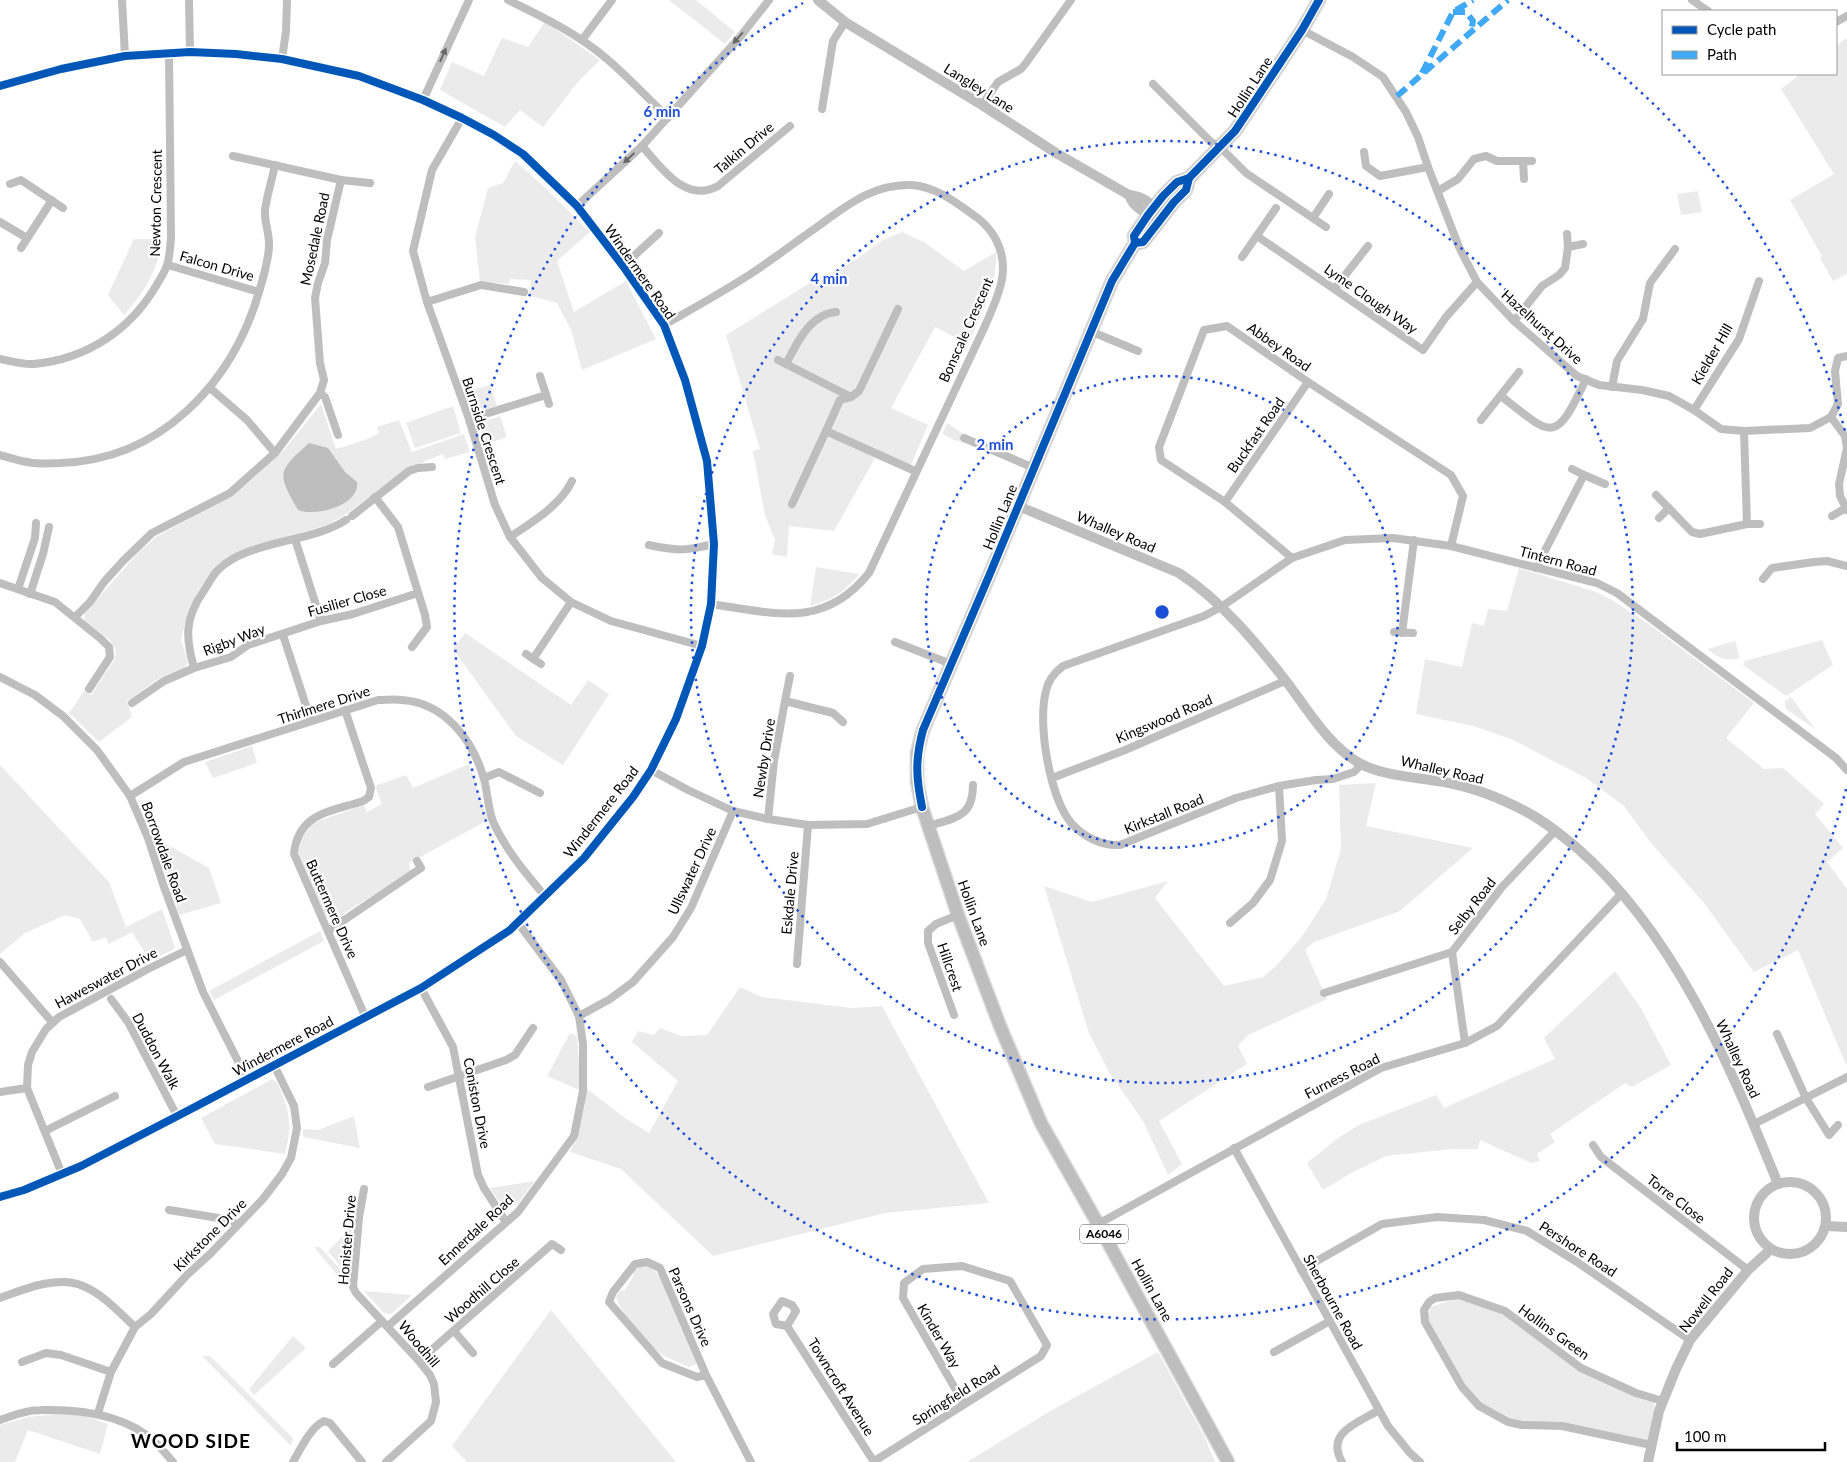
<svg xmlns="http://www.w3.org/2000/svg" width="1847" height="1462" font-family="Lato,sans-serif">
  <rect width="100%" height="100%" fill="#fff"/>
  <g fill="#ebebeb">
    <path d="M669,0H696L735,32L725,44Z"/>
    <path d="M545,22L600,60L578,82L543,127L520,110L505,127L440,90L452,62L484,76L502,38L528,47Z"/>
    <path d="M1847,38V274L1833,281L1820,258L1822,256L1790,200L1834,174L1781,89L1800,74H1836V46Z"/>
    <path d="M515,161L541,184L590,232L557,261L574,312L626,281L656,339L582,370L571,330L557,303L530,296L531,280L510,279L509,284L480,281L475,237L488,188L503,183Z"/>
    <path d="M1698,191L1702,212L1681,215L1677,194Z"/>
    <path d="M902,232L924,242L964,271L996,252C998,285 981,315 968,344L935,327L891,408L928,425L908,472L875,458L834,531L789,526L787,557L772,554L775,540L765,515L753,451L760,449L726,335L821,276L845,267L883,240Z"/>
    <path d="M134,239H162C159,269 144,293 124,315L108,295Z"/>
    <path d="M490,385L497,406L479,411L474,408L468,391Z"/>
    <path d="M321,404L336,449L365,440L379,433L377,427L399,420L412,452L464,434L470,452L445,459L442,454L407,469L345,515L327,525L249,548L219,563L200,588L189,607L181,640L188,662L184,668L161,677L127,701L132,717L99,742L69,713L84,691L91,695L115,659L116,651L110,640L84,621L85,613L139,552L156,537L232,495L248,483L284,450Z"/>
    <path d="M453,406L461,433L415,448L406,423Z"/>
    <path d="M500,416L507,437L486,444L480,426L482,422Z"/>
    <path d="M947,423L962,433L959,442L942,434Z"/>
    <path d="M816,567L859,574C843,594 834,598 810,606Z"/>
    <path d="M1519,568L1596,592L1612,600L1650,625L1754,703L1726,738L1764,769L1783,768L1824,804L1815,814L1843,848L1827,862L1847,889V1064L1846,1065L1798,950L1754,972L1704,903L1651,843L1624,806L1586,778L1511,739L1473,726L1416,714L1425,659L1462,667L1472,623L1484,626L1488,609L1507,611Z"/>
    <path d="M465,633L571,705L588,680L609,694L563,765L516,736L453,649Z"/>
    <path d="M1822,640L1833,665L1786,696L1743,665L1745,661Z"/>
    <path d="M1735,641L1740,658C1723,661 1721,659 1707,649Z"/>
    <path d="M1791,697L1815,729L1786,709L1785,701Z"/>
    <path d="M252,746L257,763L213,778L205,762Z"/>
    <path d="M469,764L488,820L409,863L411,872L333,920L327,918L299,862V851L302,837L313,823L364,805L367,812L382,804L375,786L406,775L413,788Z"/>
    <path d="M0,765L109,882L126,927L162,909L175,947L174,949L150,961L132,932L109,944L105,937L93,942L80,919L65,915L25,933L0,954Z"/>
    <path d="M1376,783L1366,826L1473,848L1400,911L1314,942L1305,950L1327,999L1248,1035L1238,1046L1247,1064L1159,1121L1182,1164L1168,1175L1143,1121L1109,1072L1089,1033L1044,886L1092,902L1168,881L1155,898L1224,986L1263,977L1277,965L1303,935L1326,899L1341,849L1339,785Z"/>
    <path d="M154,837L209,868L221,903L179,915Z"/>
    <path d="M320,931L324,941L214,1000L209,991Z"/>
    <path d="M1615,971L1642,1010L1671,1065L1632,1087L1625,1083L1550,1134L1555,1142L1537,1154L1540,1161L1531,1163L1480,1140L1478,1149H1451L1386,1156L1353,1172L1323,1190L1307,1163L1338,1138L1359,1125L1436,1095L1444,1108L1555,1059L1544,1038Z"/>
    <path d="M740,987L762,997L852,1008L882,1006L989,1203L885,1213L713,1256L621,1169L570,1152L578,1135L586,1088L625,1118L649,1133L678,1081L632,1042L638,1031L654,1035L660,1028L681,1036L707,1035Z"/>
    <path d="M570,1033L577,1036L580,1075L579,1090L547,1076Z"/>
    <path d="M272,1079C278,1082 279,1086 281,1092C291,1112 291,1133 285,1154L215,1144L201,1118Z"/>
    <path d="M354,1116L360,1148L303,1137V1129L318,1130Z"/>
    <path d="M535,1181L516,1205L509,1208L499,1202L490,1188Z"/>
    <path d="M352,1227L348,1275L328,1251Z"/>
    <path d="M314,1247H320L348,1278L347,1287Z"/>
    <path d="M644,1265L655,1271L664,1283L698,1359L696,1364L689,1367C679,1362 665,1358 657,1351C645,1342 620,1311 616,1297L620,1291L625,1290L634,1275L631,1271Z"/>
    <path d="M364,1291L412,1295L391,1314L384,1313Z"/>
    <path d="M1457,1298L1505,1314L1579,1371L1655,1401L1651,1445L1576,1426L1508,1422L1479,1406L1460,1378L1427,1317L1431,1307Z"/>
    <path d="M551,1310L676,1462H467L452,1446Z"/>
    <path d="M293,1336L306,1348L254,1395L249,1389Z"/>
    <path d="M1158,1352L1205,1438L1215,1462H967L1052,1410Z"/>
    <path d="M202,1356H210L293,1438L291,1446Z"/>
    <path d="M57,1414L82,1415L108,1424L100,1454L28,1430L15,1462H0V1425L29,1417Z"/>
  </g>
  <path fill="#bebebe" d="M309,443L328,448L345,472L357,482C360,506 315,517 298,510C277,473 277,472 309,443Z"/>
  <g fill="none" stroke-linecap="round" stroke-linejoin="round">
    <defs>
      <g id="primary">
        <path d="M1135,243L1143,242L1174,202L1186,190L1189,178"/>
        <path d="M1228,1462L1098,1224L1041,1123L1000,1026L958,915L922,807L917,781V753L923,730L989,576L1112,281L1135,243L1134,236L1148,215L1163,196L1177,182L1189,178L1235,131L1302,30L1319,0"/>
      </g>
    </defs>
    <use href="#primary" stroke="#dbdbdb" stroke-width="15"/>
    <g stroke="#bebebe" stroke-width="8">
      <path d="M122,0L125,56"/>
      <path d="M189,0L190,52"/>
      <path d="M508,0C543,17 578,34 607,59C628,77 648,98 668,118"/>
      <path d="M1692,0L1708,11"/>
      <path d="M1836,22L1847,16"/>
      <path d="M1302,30L1353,57L1383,77L1406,112L1418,137L1428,167L1459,247L1477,282L1514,321L1577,376L1599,385L1642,390L1669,396L1694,410L1721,429L1744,431L1810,428L1831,417L1838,404L1835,371L1838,358L1847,356"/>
      <path d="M582,40L612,0"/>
      <path d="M282,59L286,31L287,0"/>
      <path d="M1153,84L1211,142L1221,148L1246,173L1326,227"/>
      <path d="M0,86L61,69L125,56L190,52L236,54L282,59L359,76L423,100L462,118L494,135L523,154L577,206L623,266L664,325L685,380L707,461L714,544L711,604L702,646L676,719L651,770L633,797L584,858L510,930L421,988L191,1109L81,1166L24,1190L0,1197"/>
      <path d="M423,100L469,0"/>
      <path d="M982,105L998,82L1021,69L1026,63L1071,0"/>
      <path d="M822,109L833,41L845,22"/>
      <path d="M462,118L432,170L413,251L427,302L469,419L495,505L510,537L542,578L571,602L611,621L702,646"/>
      <path d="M642,146C661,167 685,204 718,186L790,126"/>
      <path d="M1364,152L1366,166L1380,176L1428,167"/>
      <path d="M233,156L341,180L370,183"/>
      <path d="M1523,161L1524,179"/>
      <path d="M10,184L21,180L63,208"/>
      <path d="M1438,191L1458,179L1474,159L1486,156L1497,161H1532"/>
      <path d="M577,206L642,146L740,37L769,0"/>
      <path d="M1313,218L1329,194"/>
      <path d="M0,222L27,238"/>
      <path d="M1257,236L1423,350L1446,317L1477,282"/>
      <path d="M1568,247L1583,244"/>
      <path d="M21,248L52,200"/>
      <path d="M1242,257L1276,208"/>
      <path d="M168,265L259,292"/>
      <path d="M623,266L659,233"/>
      <path d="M1335,288L1368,246"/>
      <path d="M427,302L481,285L524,292"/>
      <path d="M898,309L859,391L851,397L840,400L826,431L915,471"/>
      <path d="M1514,321L1542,286L1559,275L1565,268L1568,247L1567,234"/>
      <path d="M664,325C692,309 721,293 749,275C772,260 794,243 817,227C846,206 874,183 912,185C938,187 959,205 979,219C985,224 990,230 994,236C1013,268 998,296 985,326L869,573C823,630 774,613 711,604"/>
      <path d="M1090,331L1138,351"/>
      <path d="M0,359C11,361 24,365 34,364C87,359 130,330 156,286C160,279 165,272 167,265C170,257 170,247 171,238L169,53"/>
      <path d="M778,360L851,397"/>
      <path d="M786,364C797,343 810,314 836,312"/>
      <path d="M540,376L549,404"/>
      <path d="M1612,387L1617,361L1643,319L1650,283L1675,249"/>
      <path d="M210,388L247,420L275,453"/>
      <path d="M320,393L325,397L338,435"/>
      <path d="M1501,396C1553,437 1555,445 1586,379"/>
      <path d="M1694,410L1739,339L1759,281"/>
      <path d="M1831,417L1845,436L1847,448L1839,484L1840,496L1847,510"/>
      <path d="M469,419L546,395"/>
      <path d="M1481,420L1519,372"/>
      <path d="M964,438L1034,468"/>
      <path d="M0,455C11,458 22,462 33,463C42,464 51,463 60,463C160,460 232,384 259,292C263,279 268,261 269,247C270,235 264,222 265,210C267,195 272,180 275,165"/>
      <path d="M1572,469L1584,475"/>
      <path d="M1656,495L1692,532L1700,534L1747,524L1744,431"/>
      <path d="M375,497L398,527L425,615L427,627L412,647"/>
      <path d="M1225,502L1308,382"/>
      <path d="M792,504L826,431"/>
      <path d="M352,516L409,471L418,468L432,467"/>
      <path d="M1832,516L1846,508"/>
      <path d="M1659,518L1669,508"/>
      <path d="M1747,524H1760"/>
      <path d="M510,537C532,522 560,506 572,481"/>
      <path d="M295,539L321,621"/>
      <path d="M649,545C677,551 685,551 714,544"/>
      <path d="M1292,558L1225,502L1161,460L1159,447L1204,330L1227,326L1308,382L1451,475L1463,496L1451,546"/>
      <path d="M1536,568L1584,475L1605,484"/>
      <path d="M1763,579L1772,568L1814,562L1827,561L1847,566"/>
      <path d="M0,583L55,602L101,639L109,647L110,657L89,689"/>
      <path d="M18,589L35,538L36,523"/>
      <path d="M30,594L43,554L49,527"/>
      <path d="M75,617L90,602L104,582L123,561L152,533L230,493L275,453L320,393L324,380L320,363L315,298L318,283L325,263L327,240L341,180"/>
      <path d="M1394,632L1413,633"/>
      <path d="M1402,633L1414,540"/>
      <path d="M283,635L311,721"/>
      <path d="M895,642L951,664"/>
      <path d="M526,654L541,664"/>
      <path d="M533,659L571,602"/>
      <path d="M194,668C186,639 184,619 203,592C208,585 212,576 218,570C248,540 311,543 346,520"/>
      <path d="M0,677L35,695L63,716L97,750L130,796L148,838L164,887L203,992L247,1079"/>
      <path d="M785,701L790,676"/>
      <path d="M132,703L164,681L194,668L231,657L248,645L321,621L353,614L418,593"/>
      <path d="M345,710L371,788L369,797L363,801C330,812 298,813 294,854L365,1016"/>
      <path d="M1362,764L1354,772L1333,779L1316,780L1279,786L1236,798L1120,845C1102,846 1084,837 1072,824C1050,799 1037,724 1046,691C1048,680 1054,673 1063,666L1204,616L1221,607L1292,558L1345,540L1393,538L1451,546L1597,583L1617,593L1836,758L1847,770"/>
      <path d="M651,770L688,790L733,811L768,819L808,825L867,824L922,807"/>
      <path d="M484,778L499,772L540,793"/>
      <path d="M1052,778L1125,750L1285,681"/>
      <path d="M130,796L184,762L378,700C386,700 394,699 402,700C445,703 473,740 484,779C488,794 488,811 494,824C507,851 526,874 545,896"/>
      <path d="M768,819L774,761L785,701L833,713L843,722"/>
      <path d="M928,826C954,818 973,818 973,785"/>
      <path d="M1230,923L1253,903L1270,880L1282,841L1279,786"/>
      <path d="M328,931L421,868L417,861"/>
      <path d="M0,962L52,1022"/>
      <path d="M797,964L808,825"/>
      <path d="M421,988L453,1047L478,1175L484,1188L506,1222"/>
      <path d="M1324,993L1452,952"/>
      <path d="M111,999L128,1022L177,1116"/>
      <path d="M954,1015L928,943V931L936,924L958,915"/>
      <path d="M579,1016L610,999L633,982L673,937L691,908L733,811"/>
      <path d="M1777,1034L1806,1098L1829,1135L1838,1125"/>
      <path d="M1465,1043L1452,952L1502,887L1556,830"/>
      <path d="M428,1087L506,1060L515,1055L533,1028"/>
      <path d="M0,1092L27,1088"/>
      <path d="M1754,1124L1847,1077"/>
      <path d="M45,1131L115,1096"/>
      <path d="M1593,1145L1601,1157L1748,1270"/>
      <path d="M1234,1148L1388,1426L1410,1453L1420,1462"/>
      <path d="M62,1174L27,1088L28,1065L32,1052L46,1029L59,1017L148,969L187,950"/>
      <path d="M364,1189L359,1217L353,1287L356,1293L419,1361L430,1375L434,1384L436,1402L431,1421L386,1462"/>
      <path d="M169,1210L231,1220L237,1225"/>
      <path d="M1098,1224L1381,1068L1465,1043L1497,1026L1622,893"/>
      <path d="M1301,1270L1382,1224L1437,1217L1484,1220L1527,1231L1577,1262L1690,1340"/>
      <path d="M0,1298C24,1289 58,1275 83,1286C103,1294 120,1313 135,1327"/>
      <path d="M782,1301L792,1305L796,1311L787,1326L776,1324L773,1314Z"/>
      <path d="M388,1326L518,1212L574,1136L583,1091V1044L579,1016L561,980L518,923"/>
      <path d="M787,1326L874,1462"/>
      <path d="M454,1331L473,1353"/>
      <path d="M1274,1352L1330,1321"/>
      <path d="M419,1361L552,1244L561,1250"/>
      <path d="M22,1362L46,1353L61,1355L111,1372"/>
      <path d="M333,1364L382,1321"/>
      <path d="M706,1375L697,1377L662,1363L609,1302L613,1292L635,1264L647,1262L660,1268L706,1375L751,1462"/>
      <path d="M98,1413L111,1372L135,1327L151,1314L187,1275L210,1254L263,1199L282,1174L291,1158L297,1128L294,1106L274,1065"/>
      <path d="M0,1420C13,1415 27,1410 41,1410C80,1409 125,1414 155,1442C161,1448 167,1455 173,1462"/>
      <path d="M1651,1445L1562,1426L1522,1425L1508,1422L1479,1406L1462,1387L1425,1322L1424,1310L1429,1302L1435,1298L1459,1295L1505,1311L1581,1368L1636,1393L1663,1401"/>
      <path d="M293,1462C301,1448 310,1428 324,1421L330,1423L362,1462"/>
      <path d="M873,1462L1041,1356L1047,1345L1010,1281L962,1266L923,1269L904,1283L903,1298L964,1404"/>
      <path d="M1342,1462C1325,1432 1358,1423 1379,1410"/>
    </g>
    <g stroke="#bebebe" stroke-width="10">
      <path d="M818,0L845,22L982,105L1056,153L1129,195"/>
      <path d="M1129,195C1144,196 1154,205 1161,218C1147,214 1134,209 1129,195Z"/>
      <path d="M1018,506L1179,573C1222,601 1258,645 1289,685C1310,713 1330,747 1361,764C1383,776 1424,778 1449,783C1475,788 1502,799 1525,811C1544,821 1560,834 1576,847C1675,933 1730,1065 1778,1184"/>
      <circle cx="1790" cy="1218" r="36"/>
      <path d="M1826,1226L1847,1227"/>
      <path d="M1648,1462L1659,1411L1676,1369L1690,1340L1748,1270L1771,1249"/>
    </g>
    <use href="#primary" stroke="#bebebe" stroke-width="12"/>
    <g stroke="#3fa9f5" stroke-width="6" stroke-dasharray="12 6" stroke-linecap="butt">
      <path d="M1453,12H1466L1473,21L1471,31"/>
      <path d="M1422,73L1453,12L1473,0"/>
      <path d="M1397,96L1508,0"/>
    </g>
    <defs>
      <g id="cycleway">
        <path d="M0,86L61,69L125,56L190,52L236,54L282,59L359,76L423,100L462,118L494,135L523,154L577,206L623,266L664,325L685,380L707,461L714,544L711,604L702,646L676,719L651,770L633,797L584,858L510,930L421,988L191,1109L81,1166L24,1190L0,1197"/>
        <path d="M1135,243L1143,242L1174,202L1186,190L1189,178"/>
        <path d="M922,807C916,777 915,760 923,730L989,576L1112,281L1135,243L1134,236L1148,215L1163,196L1177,182L1189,178L1235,131L1302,30L1319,0"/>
      </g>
    </defs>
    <use href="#cycleway" stroke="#fff" stroke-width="11"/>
    <use href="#cycleway" stroke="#0057b8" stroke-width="8"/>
  </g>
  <defs><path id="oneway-solid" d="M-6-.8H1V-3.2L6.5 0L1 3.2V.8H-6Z" transform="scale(1.25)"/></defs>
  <g fill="#686868">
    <use href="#oneway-solid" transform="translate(738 38) rotate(131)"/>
    <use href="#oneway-solid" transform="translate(443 55) rotate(-66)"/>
    <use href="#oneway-solid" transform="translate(629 158) rotate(137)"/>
  </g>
  <g fill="none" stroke="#1d4ed8" stroke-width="2.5" stroke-dasharray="2.5 5">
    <circle cx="1162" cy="612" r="236"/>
    <circle cx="1162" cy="612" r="471"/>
    <path d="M1846 789A707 707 0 1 1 803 3M1521 3A707 707 0 0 1 1846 435"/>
  </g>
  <g text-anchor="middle" stroke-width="4.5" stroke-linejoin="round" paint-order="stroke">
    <rect fill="#fff" stroke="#4c4c4c" stroke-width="1" x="1080" y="1224.5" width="48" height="19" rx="4"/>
    <g font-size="12" font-weight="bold" fill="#000">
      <text x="1104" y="1238">A6046</text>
    </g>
    <g font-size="14" fill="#000" stroke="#fff">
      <text transform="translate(1250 87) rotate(-57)" y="5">Hollin Lane</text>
      <text transform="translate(979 88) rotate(32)" y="5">Langley Lane</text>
      <text transform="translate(744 148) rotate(-40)" y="5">Talkin Drive</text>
      <text transform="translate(156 203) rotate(-89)" y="5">Newton Crescent</text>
      <text transform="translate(315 239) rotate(-78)" y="5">Mosedale Road</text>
      <text transform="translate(217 266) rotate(16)" y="5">Falcon Drive</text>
      <text transform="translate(640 272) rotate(55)" y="5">Windermere Road</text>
      <text transform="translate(1371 299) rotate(35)" y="5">Lyme Clough Way</text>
      <text transform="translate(1542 327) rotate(42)" y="5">Hazelhurst Drive</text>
      <text transform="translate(966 330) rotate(-66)" y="5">Bonscale Crescent</text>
      <text transform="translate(1279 347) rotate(35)" y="5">Abbey Road</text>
      <text transform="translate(1712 354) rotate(-60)" y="5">Kielder Hill</text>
      <text transform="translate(484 431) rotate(72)" y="5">Burnside Crescent</text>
      <text transform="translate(1256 435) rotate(-55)" y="5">Buckfast Road</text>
      <text transform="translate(1000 517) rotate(-68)" y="5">Hollin Lane</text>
      <text transform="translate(1116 532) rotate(23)" y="5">Whalley Road</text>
      <text transform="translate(1558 561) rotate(15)" y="5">Tintern Road</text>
      <text transform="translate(347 601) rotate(-16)" y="5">Fusilier Close</text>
      <text transform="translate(234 640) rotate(-21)" y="5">Rigby Way</text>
      <text transform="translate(324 705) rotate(-18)" y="5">Thirlmere Drive</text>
      <text transform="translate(1164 719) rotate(-23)" y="5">Kingswood Road</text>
      <text transform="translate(764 758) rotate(-81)" y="5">Newby Drive</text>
      <text transform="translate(1442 770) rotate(13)" y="5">Whalley Road</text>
      <text transform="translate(601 812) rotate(-52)" y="5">Windermere Road</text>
      <text transform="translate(1164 814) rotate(-22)" y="5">Kirkstall Road</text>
      <text transform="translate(164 852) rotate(70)" y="5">Borrowdale Road</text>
      <text transform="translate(692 871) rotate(-65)" y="5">Ullswater Drive</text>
      <text transform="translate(790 893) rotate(-85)" y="5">Eskdale Drive</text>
      <text transform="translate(1472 906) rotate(-52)" y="5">Selby Road</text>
      <text transform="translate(332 909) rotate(66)" y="5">Buttermere Drive</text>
      <text transform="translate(974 913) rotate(70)" y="5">Hollin Lane</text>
      <text transform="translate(950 967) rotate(71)" y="5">Hillcrest</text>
      <text transform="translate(106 978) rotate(-28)" y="5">Haweswater Drive</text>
      <text transform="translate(283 1046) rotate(-28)" y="5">Windermere Road</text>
      <text transform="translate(156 1051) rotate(62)" y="5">Duddon Walk</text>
      <text transform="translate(1738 1059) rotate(65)" y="5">Whalley Road</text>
      <text transform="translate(1342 1076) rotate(-27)" y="5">Furness Road</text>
      <text transform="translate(477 1103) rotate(79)" y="5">Coniston Drive</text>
      <text transform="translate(1676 1199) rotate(38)" y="5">Torre Close</text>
      <text transform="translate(476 1230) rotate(-43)" y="5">Ennerdale Road</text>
      <text transform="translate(210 1235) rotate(-45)" y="5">Kirkstone Drive</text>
      <text transform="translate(347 1240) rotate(-85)" y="5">Honister Drive</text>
      <text transform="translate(1578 1249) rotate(33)" y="5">Pershore Road</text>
      <text transform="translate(482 1290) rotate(-41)" y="5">Woodhill Close</text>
      <text transform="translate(1152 1290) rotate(61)" y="5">Hollin Lane</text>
      <text transform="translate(1706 1300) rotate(-52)" y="5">Nowell Road</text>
      <text transform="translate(1333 1302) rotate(61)" y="5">Sherbourne Road</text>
      <text transform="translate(690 1307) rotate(66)" y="5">Parsons Drive</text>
      <text transform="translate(1554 1332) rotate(36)" y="5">Hollins Green</text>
      <text transform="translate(939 1336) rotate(60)" y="5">Kinder Way</text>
      <text transform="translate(419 1344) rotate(50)" y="5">Woodhill</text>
      <text transform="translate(841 1387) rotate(58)" y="5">Towncroft Avenue</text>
      <text transform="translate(956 1395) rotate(-32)" y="5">Springfield Road</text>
    </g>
    <g font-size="19" font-weight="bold" letter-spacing="1" fill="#000" stroke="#fff">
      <text x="191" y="1448">WOOD SIDE</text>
    </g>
  </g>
  <circle cx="1162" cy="612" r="8" fill="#1d4ed8" stroke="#fff" stroke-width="2.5"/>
  <g font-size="15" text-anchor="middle" font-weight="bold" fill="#1d4ed8" stroke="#fff" stroke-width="4.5" stroke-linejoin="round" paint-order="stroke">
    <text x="662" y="117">6 min</text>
    <text x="829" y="284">4 min</text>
    <text x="995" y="450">2 min</text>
  </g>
  <rect x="1662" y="10" width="175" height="65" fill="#ffffff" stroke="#999999"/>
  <rect x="1672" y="26" width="25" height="8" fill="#0057b8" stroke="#999999"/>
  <text x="1707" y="35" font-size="15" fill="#000000">Cycle path</text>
  <rect x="1672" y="51" width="25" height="8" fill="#3fa9f5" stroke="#999999"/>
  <text x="1707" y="60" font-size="15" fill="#000000">Path</text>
  <path d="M1677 1442v8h148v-8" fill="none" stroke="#000000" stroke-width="2.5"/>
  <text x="1684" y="1442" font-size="15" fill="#000000" stroke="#ffffff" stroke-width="4" paint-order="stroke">100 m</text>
</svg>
